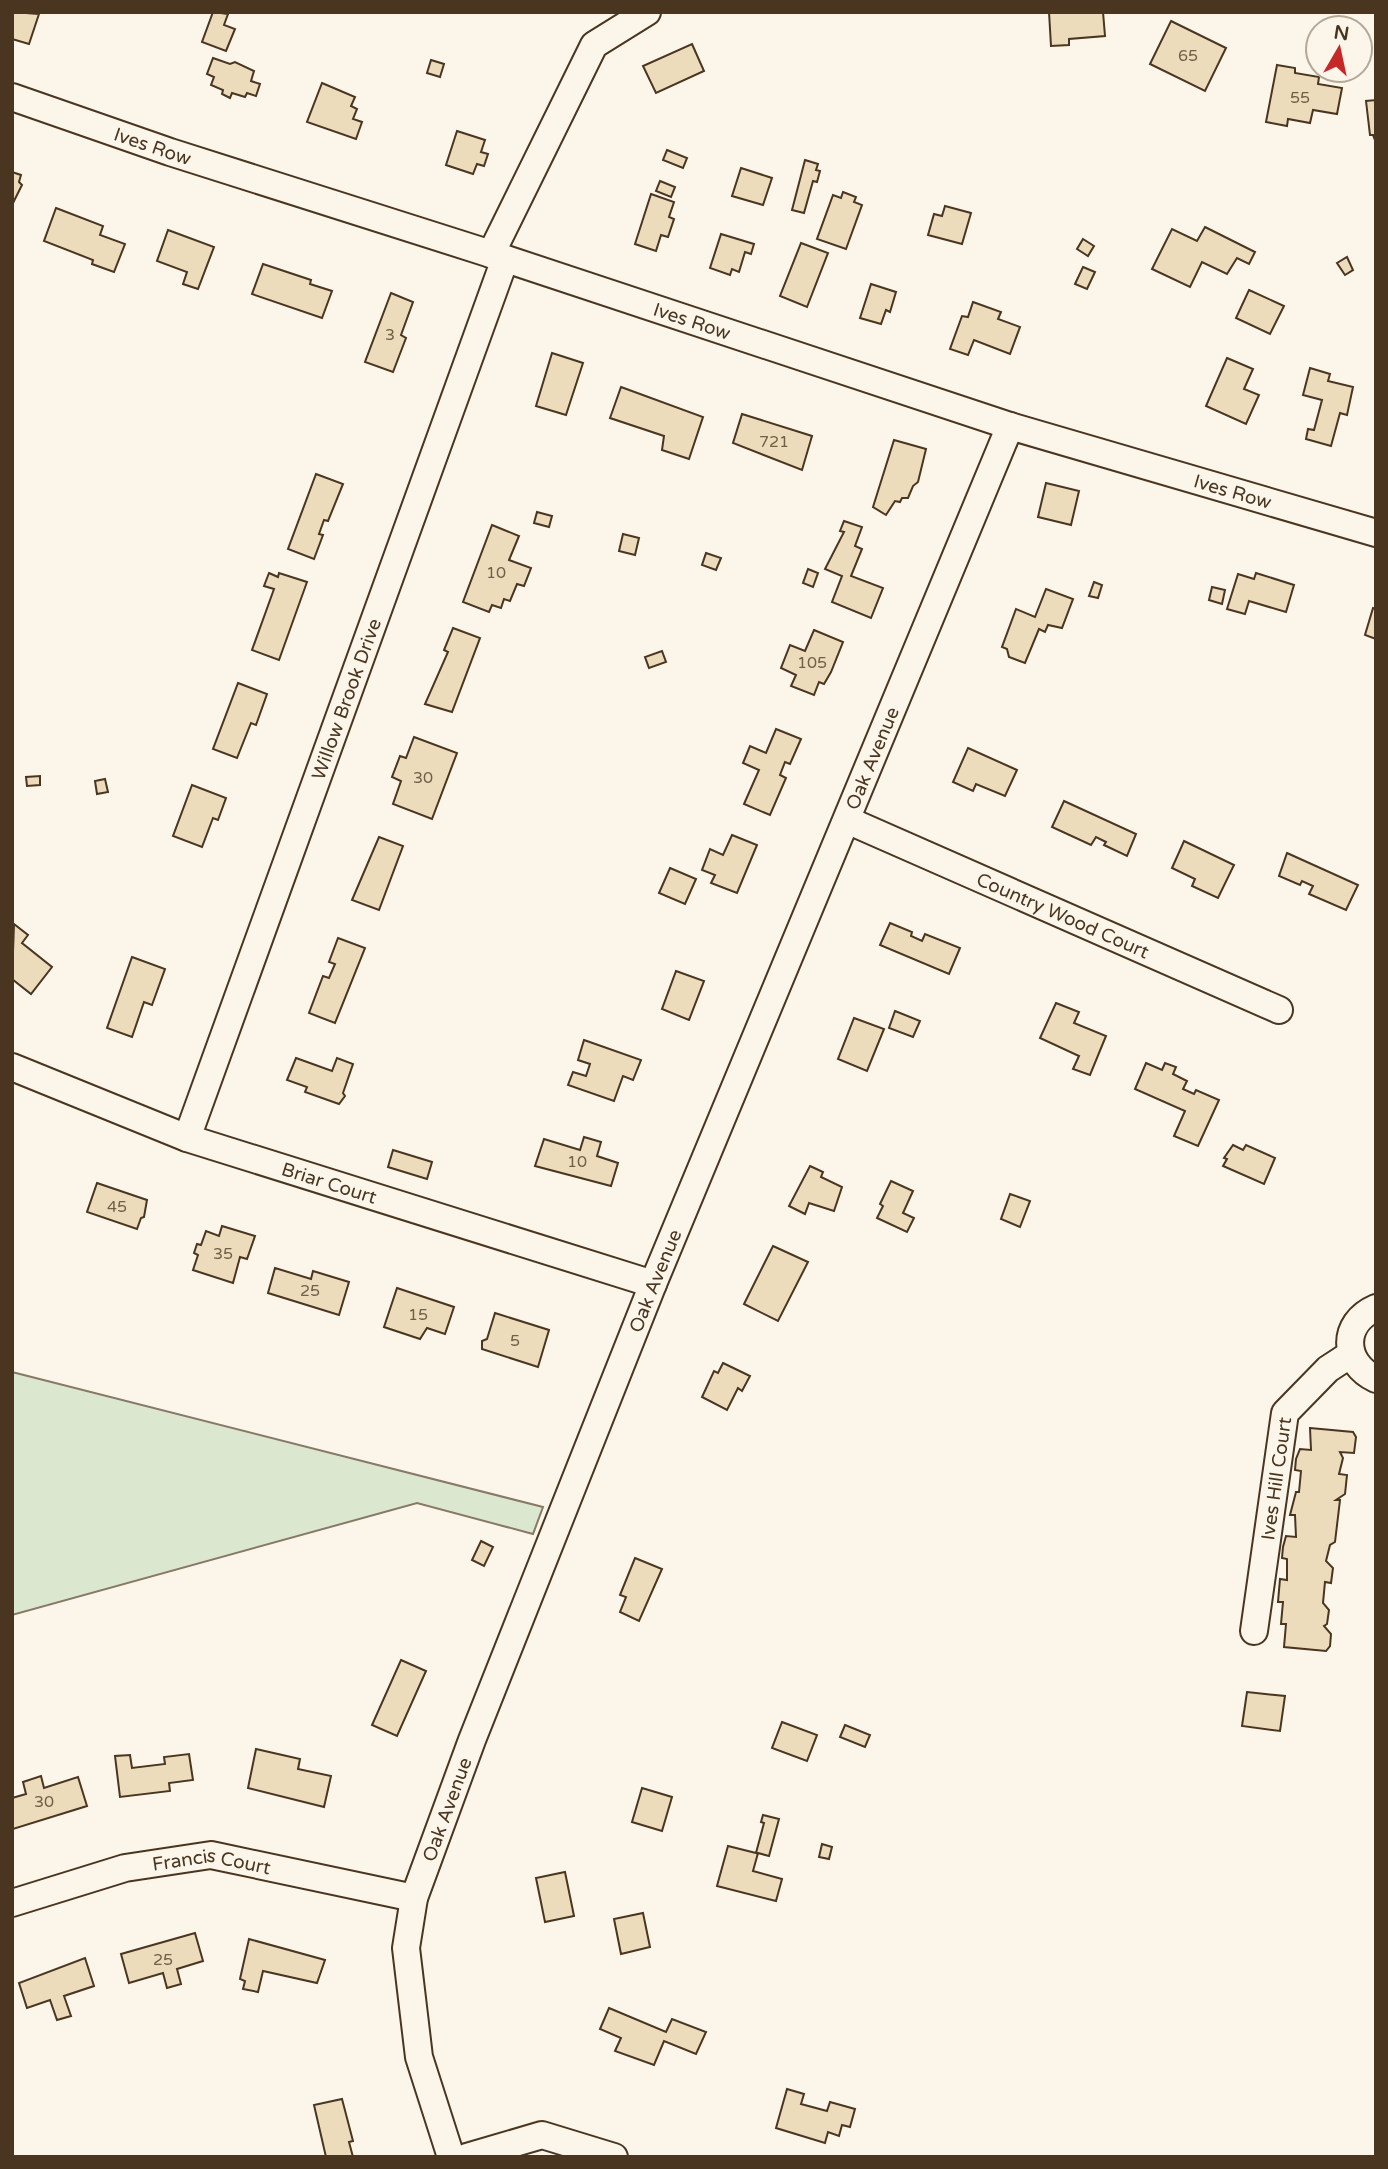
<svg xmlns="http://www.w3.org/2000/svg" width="1388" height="2169" font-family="'Varela Round',sans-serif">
  <rect width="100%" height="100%" fill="#fbf6e9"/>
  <path fill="#dce7d0" stroke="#887966" stroke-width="2" d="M12,1372L543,1507L533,1534L417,1503L12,1615Z"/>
  <g fill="#ecdcbc" stroke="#4a3520" stroke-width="2">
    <path d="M12,12L39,14L29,44L12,39Z"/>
    <path d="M213,12L228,14L224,25L235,29L226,51L202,42Z"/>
    <path d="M1049,12H1103L1105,36L1069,39V45L1051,46Z"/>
    <path d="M1171,21L1226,48L1205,91L1150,64Z"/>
    <path d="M692,44L704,71L656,93L643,66Z"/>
    <path d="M213,58L230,64L235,62L254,71L251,81L260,84L256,96L247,93L245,97L232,93L230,98L222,94L223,90L211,85L214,77L207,74Z"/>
    <path d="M431,60L444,64L440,77L427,73Z"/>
    <path d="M1277,65L1295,68V73L1319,77L1318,84L1342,88L1337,114L1313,110L1310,123L1288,119L1287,126L1266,122Z"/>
    <path d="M322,83L355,97L351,106L357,109L353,119L362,122L356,139L307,122Z"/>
    <path d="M1376,100V143L1373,135H1370L1366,101Z"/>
    <path d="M457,131L485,140L481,152L488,154L484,166L477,164L473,174L446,165Z"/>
    <path d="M667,150L687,158L683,168L663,160Z"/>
    <path d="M805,160L818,164L816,170L820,171L817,182L813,181L804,213L792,210Z"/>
    <path d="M741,168L772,178L763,205L732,196Z"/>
    <path d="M12,172L21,175L19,182L22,185L12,205Z"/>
    <path d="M660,181L675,187L671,197L656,191Z"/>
    <path d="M843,192L856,197L854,202L862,205L846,249L817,239L833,195L841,198Z"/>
    <path d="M651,194L674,202L669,217L674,219L668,237L661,235L656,251L635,244Z"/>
    <path d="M945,206L971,213L962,244L928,235L934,214L942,216Z"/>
    <path d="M56,208L103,226L100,235L125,244L114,272L92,264L93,260L44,241Z"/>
    <path d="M1205,227L1255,252L1249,264L1237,258L1227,274L1202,262L1190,287L1152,269L1172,229L1197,241Z"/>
    <path d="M168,230L214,247L198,289L183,284L187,272L157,261Z"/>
    <path d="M721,234L754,244L751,254L745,252L739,272L732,269L730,275L710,268Z"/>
    <path d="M1083,239L1094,246L1088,256L1077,249Z"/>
    <path d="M801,243L828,253L807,307L780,296Z"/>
    <path d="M1347,257L1353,270L1345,275L1337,263Z"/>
    <path d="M263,264L311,280L310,284L332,291L322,318L252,294Z"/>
    <path d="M1083,267L1095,272L1087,289L1075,284Z"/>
    <path d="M871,284L896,292L890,312L886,310L881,324L860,318Z"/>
    <path d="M1249,290L1284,306L1270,334L1236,318Z"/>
    <path d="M391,293L413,302L401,335L406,338L393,372L365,362Z"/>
    <path d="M973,302L1001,312L998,319L1020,327L1010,354L974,340L968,355L950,349L962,316L968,317Z"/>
    <path d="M552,353L583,363L566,415L536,406Z"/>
    <path d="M1227,358L1253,369L1244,389L1259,395L1246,424L1206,406Z"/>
    <path d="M1310,368L1330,374L1328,381L1353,387L1347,415L1340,413L1331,446L1306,439L1308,429L1314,430L1322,400L1303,395Z"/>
    <path d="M621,387L703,417L689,459L662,450L664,436L610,418Z"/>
    <path d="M742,414L812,436L802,470L733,443Z"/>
    <path d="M894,440L926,449L918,482L913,486L908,498H902L900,502L895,501L886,515L873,507Z"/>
    <path d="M316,474L343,484L328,521L324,520L319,534L323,535L314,559L288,549Z"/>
    <path d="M1046,483L1079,491L1071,525L1038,517Z"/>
    <path d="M537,512L552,516L549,527L534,523Z"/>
    <path d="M844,521L862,527L855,546L862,549L851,576L883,588L871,618L832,602L842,576L825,569L844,532L840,531Z"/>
    <path d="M492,525L519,536L509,560L531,568L524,586L517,584L510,601L504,599L501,608L492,605L489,612L463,602Z"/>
    <path d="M623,534L639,538L635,555L619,551Z"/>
    <path d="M706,553L721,558L716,570L702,565Z"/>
    <path d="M808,569L818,573L813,587L803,583Z"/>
    <path d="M269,573L278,577L279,573L307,582L279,660L252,650L274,589L264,586Z"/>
    <path d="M1256,573L1294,585L1286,612L1249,601L1245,614L1227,609L1238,574L1254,579Z"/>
    <path d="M1094,582L1102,585L1098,598L1089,596Z"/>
    <path d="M1212,587L1225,590L1222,604L1209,600Z"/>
    <path d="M1046,589L1073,599L1062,628L1048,625L1045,632L1039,629L1025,663L1009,657L1007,649L1002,647L1016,609L1035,617Z"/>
    <path d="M1373,608L1376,609V639L1365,635Z"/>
    <path d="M453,628L480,638L452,712L425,704L448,652L444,650Z"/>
    <path d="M814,630L843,642L831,672L824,684L819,682L814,695L791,686L796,675L781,668L790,645L805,651Z"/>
    <path d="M662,651L666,662L649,668L645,657Z"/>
    <path d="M238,683L267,694L256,725L251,723L237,758L213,749Z"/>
    <path d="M776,729L801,739L790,764L785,762L780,775L786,778L770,815L744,804L759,770L743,763L750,746L766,753Z"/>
    <path d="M414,737L457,753L432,819L393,804L401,781L392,777L400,756L406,758Z"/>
    <path d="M968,748L1017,770L1005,796L976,784L973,791L953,782Z"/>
    <path d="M40,776V785L27,786L26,777Z"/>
    <path d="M105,779L108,792L97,794L95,781Z"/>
    <path d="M192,785L226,798L218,820L213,818L202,847L173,836Z"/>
    <path d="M1064,801L1136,834L1127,856L1104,845L1106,842L1096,837L1091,845L1052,827Z"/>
    <path d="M732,835L757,845L737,893L711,883L715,875L702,870L710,849L723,855Z"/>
    <path d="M379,837L403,846L379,910L352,900Z"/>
    <path d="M1184,841L1234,865L1218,898L1192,886L1195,879L1172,868Z"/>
    <path d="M1287,853L1358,885L1346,910L1309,894L1313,886L1302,881L1300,885L1279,876Z"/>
    <path d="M670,868L696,879L685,904L659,893Z"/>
    <path d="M890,923L912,932L911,936L922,941L925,934L960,948L949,974L880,945Z"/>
    <path d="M14,924L28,935L22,943L52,967L31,994L12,979Z"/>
    <path d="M338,938L365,948L335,1023L309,1013L323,976L329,978L335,964L329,962Z"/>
    <path d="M132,957L165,969L152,1005L144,1002L132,1037L107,1028Z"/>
    <path d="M676,971L704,981L689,1020L662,1009Z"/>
    <path d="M1056,1003L1079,1012L1074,1023L1106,1036L1090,1075L1073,1069L1079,1056L1040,1038Z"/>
    <path d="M895,1011L920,1021L913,1037L889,1028Z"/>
    <path d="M854,1018L884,1029L867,1071L838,1059Z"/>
    <path d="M584,1040L641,1060L633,1080L623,1076L614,1101L568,1085L573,1072L586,1076L590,1064L578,1060Z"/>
    <path d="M296,1058L332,1071L337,1058L353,1064L343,1093L345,1096L339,1104L305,1092L307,1087L287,1080Z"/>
    <path d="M1146,1063L1162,1070L1165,1063L1176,1067L1173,1074L1187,1081L1183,1089L1194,1094L1196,1090L1219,1100L1198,1146L1174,1136L1185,1111L1135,1089Z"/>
    <path d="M584,1137L601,1142L597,1156L618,1163L611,1186L535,1166L544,1139L580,1150Z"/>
    <path d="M1233,1145L1243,1150L1246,1145L1275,1158L1264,1184L1223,1166L1227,1159L1224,1158Z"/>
    <path d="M393,1150L432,1162L427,1179L388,1167Z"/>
    <path d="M810,1166L823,1172L821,1177L842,1187L834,1211L809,1203L805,1214L789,1206Z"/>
    <path d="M891,1181L913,1191L903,1213L914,1218L907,1232L877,1218L883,1206L880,1204Z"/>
    <path d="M97,1183L147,1200L144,1217L141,1218L137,1229L87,1212Z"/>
    <path d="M1010,1194L1030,1201L1020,1227L1001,1219Z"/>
    <path d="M222,1226L255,1236L247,1259L240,1257L233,1283L193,1270L198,1255L194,1253L197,1244L201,1245L206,1231L219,1236Z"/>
    <path d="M773,1246L808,1262L778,1321L744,1304Z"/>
    <path d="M275,1268L311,1279L313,1271L349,1282L339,1315L268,1293Z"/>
    <path d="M397,1288L454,1307L445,1334L427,1328L420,1339L384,1327Z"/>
    <path d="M495,1313L549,1330L538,1367L482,1349V1341L487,1339Z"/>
    <path d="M723,1363L750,1376L742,1391L738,1388L727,1410L702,1397L714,1371L718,1373Z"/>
    <path d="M1310,1428L1353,1432L1356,1437L1354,1453L1340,1452L1343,1458L1339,1474L1347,1475L1345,1494L1336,1500H1340L1335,1542L1330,1545L1326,1561L1333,1568L1331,1583L1325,1582L1323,1603L1329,1610L1327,1624L1324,1626L1331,1634L1330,1646L1326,1651L1284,1647L1286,1624H1281L1283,1602H1278L1280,1579L1287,1580V1559L1282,1558L1283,1547L1286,1536L1296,1537L1295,1515H1290L1296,1492H1299L1301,1471L1295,1470L1296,1459L1300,1449L1311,1450Z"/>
    <path d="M481,1541L493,1547L484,1566L472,1560Z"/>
    <path d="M635,1558L662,1569L639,1621L620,1612L626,1597L620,1595Z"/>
    <path d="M401,1660L426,1671L397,1736L372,1725Z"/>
    <path d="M1247,1692L1285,1696L1280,1731L1242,1726Z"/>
    <path d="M782,1722L817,1735L807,1761L772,1748Z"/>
    <path d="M845,1725L870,1735L865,1747L840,1737Z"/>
    <path d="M256,1749L300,1759L298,1769L331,1776L324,1807L248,1788Z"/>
    <path d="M189,1754L193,1780L169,1783L170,1791L120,1797L115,1756L130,1755L132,1768L165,1764L164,1757Z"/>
    <path d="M41,1776L44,1788L78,1777L87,1806L13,1829L12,1798L26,1794L23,1782Z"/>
    <path d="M642,1788L672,1797L662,1831L632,1822Z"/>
    <path d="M763,1815L779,1819L769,1856L758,1853L753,1871L782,1879L776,1901L717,1886L728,1846L756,1853L764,1823L761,1822Z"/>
    <path d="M822,1844L832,1847L829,1859L819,1857Z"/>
    <path d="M565,1872L574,1916L545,1922L536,1878Z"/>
    <path d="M643,1913L650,1947L621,1954L614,1919Z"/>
    <path d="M195,1933L203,1961L177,1969L181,1984L167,1988L163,1973L129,1983L121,1954Z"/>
    <path d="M249,1939L325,1960L317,1983L263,1971L258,1992L243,1989L245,1981L240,1979Z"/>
    <path d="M85,1958L94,1986L64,1996L71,2016L57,2020L50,2000L27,2008L19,1983Z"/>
    <path d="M609,2008L666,2032L672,2019L706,2032L696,2054L664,2041L654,2065L615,2051L621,2038L600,2029Z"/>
    <path d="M787,2089L804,2094L801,2104L827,2111L830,2102L855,2109L850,2127L842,2125L839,2136L828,2132L825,2143L776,2128Z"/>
    <path d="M342,2099L353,2141L349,2142L353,2157H326L314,2105Z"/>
  </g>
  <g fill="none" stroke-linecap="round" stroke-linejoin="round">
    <defs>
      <g id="minor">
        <path id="s1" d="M12,97L170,152L491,254L1010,426L1376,533"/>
        <path d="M491,254L594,45L647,12"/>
        <path id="s2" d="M847,820L1279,1010"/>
        <path id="s3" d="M12,1067L187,1138L653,1284"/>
        <path id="s4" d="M187,1138L505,259"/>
        <path d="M1376,1308C1341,1323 1342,1363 1376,1379"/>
        <path id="s5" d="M1254,1631L1285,1413L1328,1369L1351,1354"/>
        <path id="s6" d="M12,1903L125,1868L211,1855L414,1898"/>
        <path id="s7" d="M451,2157L419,2057L406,1948L414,1898L472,1740L653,1284L1010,426"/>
        <path d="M467,2157L542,2135L614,2157"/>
      </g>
    </defs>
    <use href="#minor" stroke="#4a3520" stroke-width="30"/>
    <use href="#minor" stroke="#fbf6e9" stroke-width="26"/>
  </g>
  <g text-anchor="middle" stroke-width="5" stroke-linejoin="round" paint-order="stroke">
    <g font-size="16" fill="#725f47">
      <text x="1188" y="61">65</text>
      <text x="1300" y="103">55</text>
      <text x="390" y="340">3</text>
      <text x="774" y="447">721</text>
      <text x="496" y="578">10</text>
      <text x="812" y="668">105</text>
      <text x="423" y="783">30</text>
      <text x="577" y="1167">10</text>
      <text x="117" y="1212">45</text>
      <text x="223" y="1259">35</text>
      <text x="310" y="1296">25</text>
      <text x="418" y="1320">15</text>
      <text x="515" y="1346">5</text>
      <text x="44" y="1807">30</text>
      <text x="163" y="1965">25</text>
    </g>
    <g font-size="19" fill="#4a3520" stroke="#fbf6e9">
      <text dy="7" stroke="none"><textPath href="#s1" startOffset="149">Ives Row</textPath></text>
      <text dy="7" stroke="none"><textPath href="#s1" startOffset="716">Ives Row</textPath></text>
      <text dy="7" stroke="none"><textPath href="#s1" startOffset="1283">Ives Row</textPath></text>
      <text dy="7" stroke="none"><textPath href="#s4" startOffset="467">Willow Brook Drive</textPath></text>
      <text dy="7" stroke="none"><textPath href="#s7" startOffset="1494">Oak Avenue</textPath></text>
      <text dy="7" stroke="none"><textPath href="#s2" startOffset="236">Country Wood Court</textPath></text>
      <text dy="7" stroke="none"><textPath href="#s3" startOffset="338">Briar Court</textPath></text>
      <text dy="7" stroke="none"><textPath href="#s7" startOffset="928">Oak Avenue</textPath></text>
      <text dy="7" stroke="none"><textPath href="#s5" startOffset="154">Ives Hill Court</textPath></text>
      <text dy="7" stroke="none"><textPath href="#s7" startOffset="360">Oak Avenue</textPath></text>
      <text dy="7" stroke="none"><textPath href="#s6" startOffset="206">Francis Court</textPath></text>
    </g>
  </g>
  <rect width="1388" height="2169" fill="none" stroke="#4a3520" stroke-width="28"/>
  <g transform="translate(1339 49) rotate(9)"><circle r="33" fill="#fbf6e9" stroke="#b4a999" stroke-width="2"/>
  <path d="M0-5L12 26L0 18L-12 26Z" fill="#c62828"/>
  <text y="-10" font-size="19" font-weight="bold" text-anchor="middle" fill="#4a3520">N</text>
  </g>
</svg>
